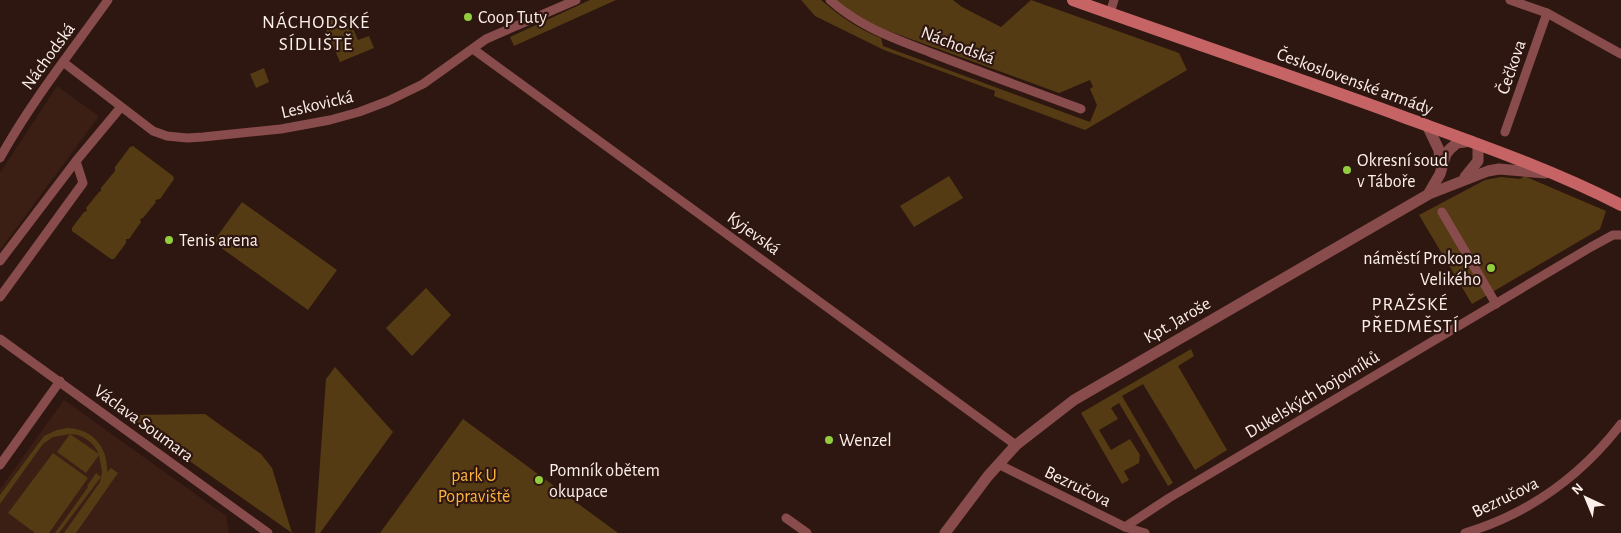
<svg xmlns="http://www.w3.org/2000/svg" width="1621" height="533" font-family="'Alegreya Sans',sans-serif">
  <rect width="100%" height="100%" fill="#2e1710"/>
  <g fill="#3b1e14">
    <path d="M57,86L99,116L0,250V173Z"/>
    <path d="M64,400L226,516L229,533H0V489Z"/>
  </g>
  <g fill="#543b13" fill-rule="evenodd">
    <path d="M590,0H616L514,46L510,37Z"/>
    <path d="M801,0H821C840,16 858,29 881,38L883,46L1090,122L1097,105L1090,89L1093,87L1090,80L1059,93L864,22L834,0H953L962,7L1001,27L1031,0L1179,53L1187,70L1085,130L994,96L995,91L884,50L815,16Z"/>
    <path d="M346,13L358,40L369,36L374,48L340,62L323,23Z"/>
    <path d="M264,68L269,82L256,88L250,74Z"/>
    <path d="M133,146L173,176L174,179L160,199L155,200L156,202L143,218L140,219L141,222L129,239H126V243L114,259H111L72,231V228L84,212L87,211L86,208L99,192L101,191V188L115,171V167L130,147Z"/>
    <path d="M949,176L963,198L914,227L900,206Z"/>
    <path d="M1524,176L1606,211L1600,229L1472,304L1419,215L1485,180L1501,177L1520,179Z"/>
    <path d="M242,202L337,270L308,310L213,242Z"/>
    <path d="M426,288L451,315L412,356L386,328Z"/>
    <path d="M1191,349L1194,356L1178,366L1227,450L1195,470L1143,384L1122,396L1173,483L1168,486L1119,403L1111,408L1118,419L1099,430L1111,450L1130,439L1140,455L1139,463L1124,471L1129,480L1122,484L1081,413Z"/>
    <path d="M335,367L393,432L320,533H315L326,379Z"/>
    <path d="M205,414L261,454L272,468L292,533L164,443L132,418V415Z"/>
    <path d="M463,419L618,533H380Z"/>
    <path d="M67,428C93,429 108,447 107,472L111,468L118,473L76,533H64L100,482L102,472L99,455L86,473L57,452L70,434L53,437L43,444L0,504V495L44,436L57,430ZM70,434C83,434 94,443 99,454Z"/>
    <path d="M53,453L88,478L49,533H35L8,513Z"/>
    <path d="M96,473L101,477L59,533H55L88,487L87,486Z"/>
  </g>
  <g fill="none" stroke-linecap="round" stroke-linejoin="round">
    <g stroke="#894c4c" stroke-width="9">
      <path d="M830,0C861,28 896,39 934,54C983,73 1032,91 1081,109"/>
      <path d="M1510,0L1547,13L1621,54"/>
      <path d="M1110,13L1114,0"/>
      <path d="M473,49L1016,445"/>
      <path d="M63,62L153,131L167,136L187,138L203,137L281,129L330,120L359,112L388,101L423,84L486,39L576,0"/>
      <path d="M1505,132L1547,13"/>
      <path d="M0,158C31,102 71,52 108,0"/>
      <path d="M1442,212L1496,304"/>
      <path d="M0,261L76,161L121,107"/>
      <path d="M0,297L83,183L76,161"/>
      <path d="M0,339L268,533"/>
      <path d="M998,464L1125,527L1145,533"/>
      <path d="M0,465L60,381"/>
      <path d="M786,518L807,533"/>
      <path d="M1125,527L1169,498L1591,247L1613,235H1621"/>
      <path d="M1465,533C1528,514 1581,476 1621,424"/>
    </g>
    <g stroke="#894c4c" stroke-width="11">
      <path d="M1427,125L1439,150L1440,165"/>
      <path d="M1465,177L1478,161V144"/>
      <path d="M1429,193L1440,174L1446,154L1450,149L1457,143L1471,141"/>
      <path d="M945,533L988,476L1016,445L1074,400L1429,194L1488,171L1499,169L1545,173"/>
    </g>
    <path stroke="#c66465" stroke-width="12" d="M1073,0C1182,39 1292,76 1401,116C1475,143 1551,169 1621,205"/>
  </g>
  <g fill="#92cd3e" stroke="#2e1710" stroke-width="2">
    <circle cx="468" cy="17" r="5"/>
    <circle cx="1347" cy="170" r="5"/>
    <circle cx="169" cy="240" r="5"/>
    <circle cx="1491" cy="268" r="5"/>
    <circle cx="829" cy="440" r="5"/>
    <circle cx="539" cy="480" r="5"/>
  </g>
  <g text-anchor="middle" stroke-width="4.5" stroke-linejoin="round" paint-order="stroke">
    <g font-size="18" fill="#fdefeb" stroke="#2e1710" text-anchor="start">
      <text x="478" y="23">Coop Tuty</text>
      <text x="1357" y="166">Okresní soud<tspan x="1357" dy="21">v Táboře</tspan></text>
      <text x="179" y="246">Tenis arena</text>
      <text x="1481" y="264" text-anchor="end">náměstí Prokopa<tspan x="1481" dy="21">Velikého</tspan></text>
      <text x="839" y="446">Wenzel</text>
      <text x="549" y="476">Pomník obětem<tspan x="549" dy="21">okupace</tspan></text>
    </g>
    <g font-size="18" fill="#fdefeb" stroke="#2e1710">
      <text transform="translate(958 45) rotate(21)" y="6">Náchodská</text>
      <text transform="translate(48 56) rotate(-54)" y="6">Náchodská</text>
      <text transform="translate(1511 67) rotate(-71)" y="6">Čečkova</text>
      <text transform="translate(1355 81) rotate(20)" y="6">Československé armády</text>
      <text transform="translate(317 104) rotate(-13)" y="6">Leskovická</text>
      <text transform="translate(754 233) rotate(36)" y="6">Kyjevská</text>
      <text transform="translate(1177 320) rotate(-30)" y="6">Kpt. Jaroše</text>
      <text transform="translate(1312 394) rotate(-31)" y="6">Dukelských bojovníků</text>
      <text transform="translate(144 423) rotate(36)" y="6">Václava Soumara</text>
      <text transform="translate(1078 486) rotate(26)" y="6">Bezručova</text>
      <text transform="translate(1505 497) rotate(-26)" y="6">Bezručova</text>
    </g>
    <g font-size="18" fill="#feb53d" stroke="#2e1710">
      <text x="474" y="481">park U<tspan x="474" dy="21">Popraviště</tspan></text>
    </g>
    <g font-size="19" letter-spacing="1" fill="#fdefeb" stroke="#2e1710">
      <text x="316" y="28">NÁCHODSKÉ<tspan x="316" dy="22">SÍDLIŠTĚ</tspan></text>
      <text x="1410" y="310">PRAŽSKÉ<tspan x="1410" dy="22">PŘEDMĚSTÍ</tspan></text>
    </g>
  </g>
  <g transform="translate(1586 498) rotate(316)" stroke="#2e1710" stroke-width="4" paint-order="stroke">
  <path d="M0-4L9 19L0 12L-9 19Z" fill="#fdefeb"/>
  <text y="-8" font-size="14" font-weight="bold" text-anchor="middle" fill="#fdefeb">N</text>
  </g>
</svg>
